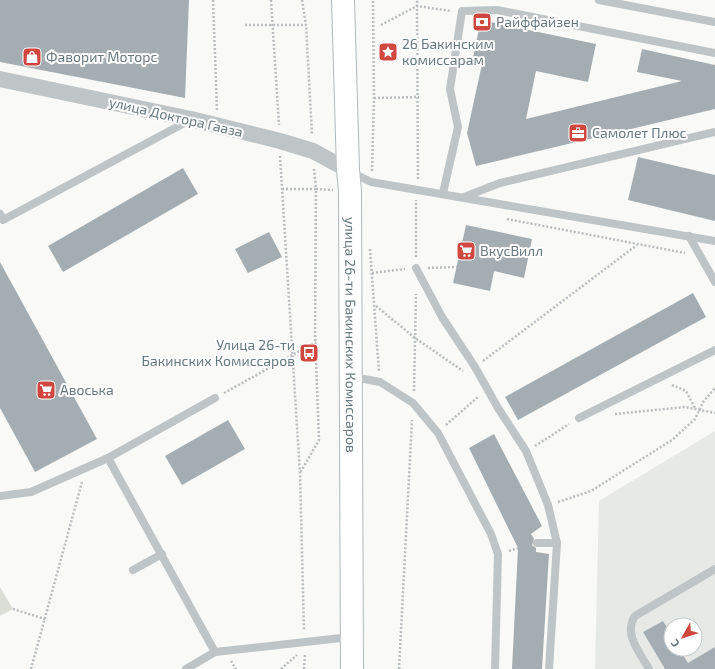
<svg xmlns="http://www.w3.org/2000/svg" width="715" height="669" font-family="'Exo 2',sans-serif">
  <rect width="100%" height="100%" fill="#f9f9f7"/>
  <path fill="#e7e9e7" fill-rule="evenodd" d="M715,431V669H595L599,501ZM671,625H695V649H671Z"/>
  <path fill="#daded7" d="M0,587L13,609L0,616Z"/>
  <g fill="#a4aeb2">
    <path d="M0,0H189L185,98L0,62Z"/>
    <path d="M481,20L596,44L588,82L536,71L526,119L682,81L637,72L642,49L715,65V109L476,166L467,133L482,64L472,62Z"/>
    <path d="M638,157L715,175V221L628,200Z"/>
    <path d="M183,168L198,194L63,272L48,246Z"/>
    <path d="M466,225L532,239L524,278L494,271L490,291L453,283Z"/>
    <path d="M269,232L282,257L248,273L235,249Z"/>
    <path d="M0,262L97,439L35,472L0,408Z"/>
    <path d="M693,293L706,317L518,420L505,397Z"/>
    <path d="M228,420L245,449L182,485L165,456Z"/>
    <path d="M494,434L542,526L531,534L534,539L532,545L536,548V552L549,554L542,669H512L518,548L469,448Z"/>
    <path d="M663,621L671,634V649H679L688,663L715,647V669H665L643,632Z"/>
  </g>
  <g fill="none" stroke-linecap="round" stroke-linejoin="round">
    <defs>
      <g id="secondary">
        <path id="s1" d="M343,0L348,170L350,191L352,669"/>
      </g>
    </defs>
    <use href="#secondary" stroke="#b1b8bb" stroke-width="24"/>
    <g stroke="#b9bdbf" stroke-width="2.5" stroke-dasharray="2 2" stroke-linecap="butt">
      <path d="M213,0L217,110"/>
      <path d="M271,0L279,125"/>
      <path d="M302,0L306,25L312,134"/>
      <path d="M245,25H306"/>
      <path d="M381,25L417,6V0"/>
      <path d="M374,98L419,97"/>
      <path d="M280,156L300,474L304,631"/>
      <path d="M314,169L316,189L333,190"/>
      <path d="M372,171L374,98L373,0"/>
      <path d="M418,179L417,6L451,11"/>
      <path d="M282,189H316L315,333L319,440L300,473"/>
      <path d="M507,219L685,253"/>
      <path d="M370,249L379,372"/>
      <path d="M416,257V200"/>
      <path d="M428,268L457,267"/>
      <path d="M372,273L405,269"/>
      <path d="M376,306L415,338L463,371"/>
      <path d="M483,361L637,245"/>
      <path d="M672,385L686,391L695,408"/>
      <path d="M414,391L416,294"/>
      <path d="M224,393L316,342"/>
      <path d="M615,414L685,407L715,413"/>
      <path d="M446,425L478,397"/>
      <path d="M535,446L569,424"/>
      <path d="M558,502L591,491L672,440L695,419L703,402L715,388"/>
      <path d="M509,551L518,548"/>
      <path d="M13,609L45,619"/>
      <path d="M231,661L236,669"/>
      <path d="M31,669L82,482"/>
      <path d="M281,669L297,655"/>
      <path d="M304,669L305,654"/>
      <path d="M399,669L412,420"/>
    </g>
    <g stroke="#bfc4c6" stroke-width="8">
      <path d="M599,0L715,22"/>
      <path d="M351,172L371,182L715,241"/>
      <path d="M443,193L458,127L450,89L462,11L497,10L715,53"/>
      <path d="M464,197L500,183L715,132"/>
      <path d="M0,214L3,220L190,120"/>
      <path d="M689,236L715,282"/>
      <path d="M416,268L442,317L475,367L498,408L526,451L548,505L557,543L549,669"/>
      <path d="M353,377L380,382L413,403L438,433L491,534L498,554L495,669"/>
      <path d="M579,418L715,350"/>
      <path d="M108,458L215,398"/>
      <path d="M0,496L31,492L108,458L215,652L350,637"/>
      <path d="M537,543H557"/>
      <path d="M133,570L162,554"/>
      <path d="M186,669L215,652"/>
      <path d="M649,669C640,653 623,634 635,616L715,569"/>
    </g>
    <path stroke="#bfc4c6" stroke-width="16" d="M0,79L191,119L280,141L313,151L348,170"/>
    <use href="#secondary" stroke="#fff" stroke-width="22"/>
  </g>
  <defs>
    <symbol id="bank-square" viewBox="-11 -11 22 22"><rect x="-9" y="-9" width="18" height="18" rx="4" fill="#d04740" stroke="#fff"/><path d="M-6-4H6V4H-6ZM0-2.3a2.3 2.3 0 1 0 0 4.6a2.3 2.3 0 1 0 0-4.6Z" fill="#fff"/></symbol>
    <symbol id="sight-square" viewBox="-11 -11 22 22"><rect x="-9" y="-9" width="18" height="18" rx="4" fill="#d04740" stroke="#fff"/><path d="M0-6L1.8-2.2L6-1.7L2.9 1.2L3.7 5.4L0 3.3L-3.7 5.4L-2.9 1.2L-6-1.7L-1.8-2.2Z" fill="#fff"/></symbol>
    <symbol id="shop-square" viewBox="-11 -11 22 22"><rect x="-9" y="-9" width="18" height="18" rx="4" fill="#d04740" stroke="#fff"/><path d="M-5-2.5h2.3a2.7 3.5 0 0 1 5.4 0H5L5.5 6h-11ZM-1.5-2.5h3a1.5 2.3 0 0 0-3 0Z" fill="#fff"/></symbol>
    <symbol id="office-square" viewBox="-11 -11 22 22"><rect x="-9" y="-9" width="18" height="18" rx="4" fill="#d04740" stroke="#fff"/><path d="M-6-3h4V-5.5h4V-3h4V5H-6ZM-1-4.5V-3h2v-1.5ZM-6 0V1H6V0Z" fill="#fff"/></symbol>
    <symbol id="supermarket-square" viewBox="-11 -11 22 22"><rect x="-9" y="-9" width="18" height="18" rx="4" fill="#d04740" stroke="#fff"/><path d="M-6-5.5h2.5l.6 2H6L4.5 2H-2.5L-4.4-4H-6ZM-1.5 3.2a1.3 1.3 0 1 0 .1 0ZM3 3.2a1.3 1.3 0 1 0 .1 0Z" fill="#fff"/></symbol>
    <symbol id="bus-square" viewBox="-11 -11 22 22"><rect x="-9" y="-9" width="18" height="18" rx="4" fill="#d04740" stroke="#fff"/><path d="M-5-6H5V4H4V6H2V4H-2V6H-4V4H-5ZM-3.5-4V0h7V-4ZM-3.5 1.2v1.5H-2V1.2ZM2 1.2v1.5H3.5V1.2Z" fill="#fff"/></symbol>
  </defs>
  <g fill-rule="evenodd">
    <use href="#bank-square" x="471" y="11" width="22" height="22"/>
    <use href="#sight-square" x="377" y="41" width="22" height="22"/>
    <use href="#shop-square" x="21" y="46" width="22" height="22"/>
    <use href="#office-square" x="567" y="122" width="22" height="22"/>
    <use href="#supermarket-square" x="455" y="240" width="22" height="22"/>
    <use href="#bus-square" x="298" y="342" width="22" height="22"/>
    <use href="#supermarket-square" x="35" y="379" width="22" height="22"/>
  </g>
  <g text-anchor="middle" stroke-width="4" stroke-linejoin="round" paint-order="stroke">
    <g font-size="14" fill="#67797f" stroke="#fff" text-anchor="start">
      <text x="496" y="27">Райффайзен</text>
      <text x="402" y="49">26 Бакинским<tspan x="402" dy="16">комиссарам</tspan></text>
      <text x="46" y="62">Фаворит Моторс</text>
      <text x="592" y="138">Самолет Плюс</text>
      <text x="480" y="256">ВкусВилл</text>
      <text x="295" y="350" text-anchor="end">Улица 26-ти<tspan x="295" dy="16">Бакинских Комиссаров</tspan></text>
      <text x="60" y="395">Авоська</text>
    </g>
    <g font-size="14" fill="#67797f" stroke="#fff">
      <text transform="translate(176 117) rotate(13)" y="5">улица Доктора Гааза</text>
      <text dy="5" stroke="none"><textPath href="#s1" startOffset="335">улица 26-ти Бакинских Комиссаров</textPath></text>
    </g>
  </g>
  <g transform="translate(683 637) rotate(231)"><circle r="19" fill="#ffffff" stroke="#c2c9cc"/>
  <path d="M0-3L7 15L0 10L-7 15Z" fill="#d04740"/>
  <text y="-6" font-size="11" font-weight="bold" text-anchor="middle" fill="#67797f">С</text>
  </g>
</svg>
